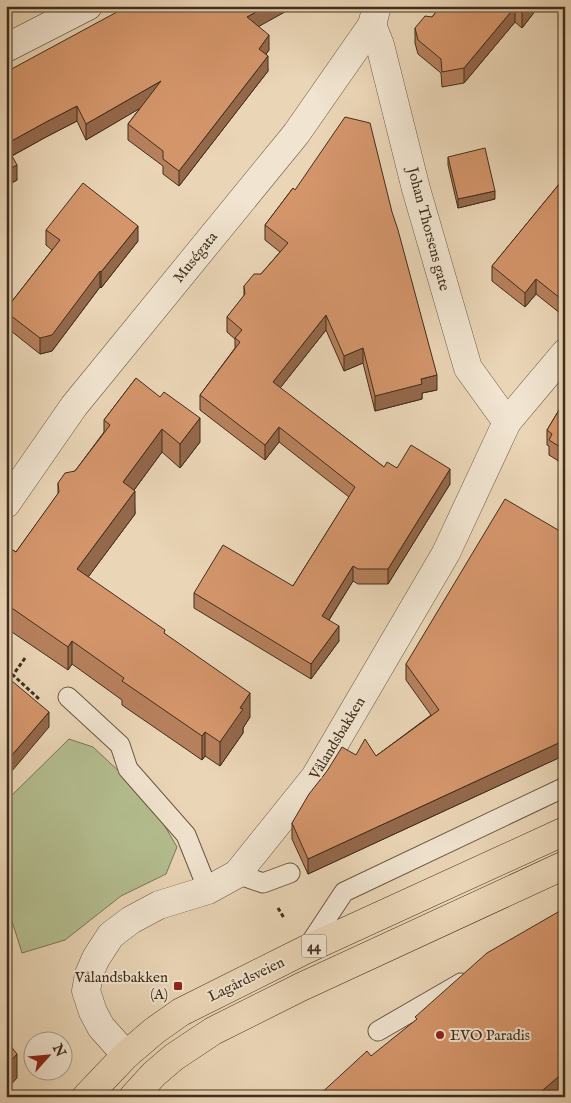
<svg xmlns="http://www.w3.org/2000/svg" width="571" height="1103" font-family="'IM FELL English',serif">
  <rect width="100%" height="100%" fill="#ead5b6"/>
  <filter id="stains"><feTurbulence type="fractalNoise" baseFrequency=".004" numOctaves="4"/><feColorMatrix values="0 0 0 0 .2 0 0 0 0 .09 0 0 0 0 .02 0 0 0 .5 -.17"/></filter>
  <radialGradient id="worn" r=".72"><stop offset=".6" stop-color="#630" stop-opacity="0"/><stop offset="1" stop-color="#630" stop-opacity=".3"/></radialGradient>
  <path fill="#b4be90" stroke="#7a7656" d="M69,739L93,747L123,775L160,818L177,847L166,874L121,896L65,940L22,953L6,902V801Z"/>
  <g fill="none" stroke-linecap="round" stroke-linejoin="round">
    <defs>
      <g id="lane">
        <path d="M68,697L120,745L128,769L186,835L208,890"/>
        <path d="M237,874L263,883L290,873"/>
        <path d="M307,948L344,892L565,787"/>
        <path d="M378,1031L461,983"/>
      </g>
      <g id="street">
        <path d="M372,25L380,45L416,189L468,368L507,422"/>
        <path d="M6,504L74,406L296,134L372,25L377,6"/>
        <path d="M126,1055L101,1027L93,1012L86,991L89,974L96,958L111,935L131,920L159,905L208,890L237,874L315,777L446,553L507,422L565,353"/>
      </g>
      <path id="secondary" d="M6,48L88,6"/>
      <g id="primary">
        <path d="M86,1097L126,1055L154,1031L181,1012L305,950L565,831"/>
        <path d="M133,1097L154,1074L174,1057L213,1031L301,987L565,865"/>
      </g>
    </defs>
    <use href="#lane" stroke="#6a5842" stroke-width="21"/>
    <use href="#street" stroke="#6a5842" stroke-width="29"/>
    <use href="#secondary" stroke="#402e1b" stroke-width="29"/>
    <use href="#primary" stroke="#402e1b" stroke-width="29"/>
    <g stroke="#402e1b" stroke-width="3" stroke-dasharray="4 2.5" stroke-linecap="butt">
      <path d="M25,658L13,675L39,699"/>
      <path d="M278,908L284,918"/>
    </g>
    <use href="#lane" stroke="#f1e4d0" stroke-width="19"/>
    <use href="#street" stroke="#f1e4d0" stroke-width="28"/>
    <use href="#secondary" stroke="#f1e4d0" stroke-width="28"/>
    <use href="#primary" stroke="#ead5b6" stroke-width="28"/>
  </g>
  <g fill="#b6805c" stroke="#402e1b">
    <path d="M292,6V8L258,26L269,50L266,54L268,71L179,186L163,174V166L128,140V124L140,108L86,140L77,121L46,137L12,156L17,180L6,186V72Z"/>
    <path d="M441,6H539L522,28L515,22L464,83L442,87L441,73L418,54L415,43V28L432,17Z"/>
    <path d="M554,6H565V15Z"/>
    <path d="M448,157L495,199L458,208L448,165Z"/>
    <path d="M565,177V317L536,294L525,307L492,281V266Z"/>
    <path d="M293,188L437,390L422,393V399L375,411L363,363L344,371L326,330L280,388L384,467L397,468L450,484L388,584H358L353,581L329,620L339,641L311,679L194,608V593L293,586L349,497L279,442L265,460L200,410V395L235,348V339L227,332V317L244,296V286L261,274L280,252L265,240V225Z"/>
    <path d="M46,230L138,241L101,288L100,287L52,351L40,354L6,327V309L52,250L46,245Z"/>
    <path d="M136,378L200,442L180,468L162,452L134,490L135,514L88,577L165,634L250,717L243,728V733L220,766L205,756L202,760L122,705V700L72,664L68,670L6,628V546L16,552L58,494V483L75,471L104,432V420Z"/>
    <path d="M565,400V465L549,455V446L547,445V430Z"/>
    <path d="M565,534V755L308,874L292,839V823L356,755L376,756L431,715L406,680V664Z"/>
  </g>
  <g fill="#94684b" stroke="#402e1b">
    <path d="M267,6H292V8L247,33V17Z"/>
    <path d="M527,6H539L522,28V13Z"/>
    <path d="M515,7V22L464,83V68Z"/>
    <path d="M269,35V50L259,64V49Z"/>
    <path d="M268,56V71L179,186V171Z"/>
    <path d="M161,81V96L86,140V124Z"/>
    <path d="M77,106V121L46,137L6,159V144L46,122Z"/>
    <path d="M17,165V180L6,186V171Z"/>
    <path d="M495,191V199L458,208V199Z"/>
    <path d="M138,226V241L101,288V272Z"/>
    <path d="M100,271V287L52,351L40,354V338Z"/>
    <path d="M536,279V294L525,307V293Z"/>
    <path d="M326,315V330L273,397V382Z"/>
    <path d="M363,348V363L344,371V356Z"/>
    <path d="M437,375V390L422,393V399L375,411V396L421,379Z"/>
    <path d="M200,418V442L180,468V444Z"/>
    <path d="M279,427V442L265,460V445Z"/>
    <path d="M162,429V452L123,505V482Z"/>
    <path d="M450,469V484L388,584V569Z"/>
    <path d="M135,491V514L77,592V569Z"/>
    <path d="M353,566V581L322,631V616Z"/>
    <path d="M339,626V641L311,679V664Z"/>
    <path d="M72,641V664L68,670V647Z"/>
    <path d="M250,693V717L243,728V733L220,766V742L240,708Z"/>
    <path d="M49,712V727L6,778V762Z"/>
    <path d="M205,732V756L202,760V736Z"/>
    <path d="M565,740V755L308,874V859Z"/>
    <path d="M17,1054V1078L6,1090V1066Z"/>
    <path d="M565,1071V1097H535Z"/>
  </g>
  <g fill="#d4956b" stroke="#402e1b">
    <path d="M128,6H267L247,17L269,35L259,49L268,56L179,171L163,159V151L128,124L161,81L86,124L77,106L46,122L6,144V89L11,86L6,78V72Z"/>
    <path d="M441,6H527L522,13L515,7L464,68L442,72L441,59L418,40L415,28L425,16L432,17Z"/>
    <path d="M345,117L370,123L392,212L398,230L437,375L421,379L422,384L375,396L363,348L344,356L326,315L273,382L384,467L387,462L397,468L411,445L450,469L388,569H358L353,566L322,616L339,626L311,664L194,593L223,545L293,586L355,487L279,427L265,445L200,395L240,342L235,338L242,330L227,317L245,294L244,286L254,274H261L288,243L265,225L293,188L295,190Z"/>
    <path d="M6,145L17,165L6,171Z"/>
    <path d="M485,148L495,191L458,199L448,157Z"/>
    <path d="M565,177V302L536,279L525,293L492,266Z"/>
    <path d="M83,183L138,226L101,272L100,271L52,335L40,338L6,312V309L60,240L46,230Z"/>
    <path d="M136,378L160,397L164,392L200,418L180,444L162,429L123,482L135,491L77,569L165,630L164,633L250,693L240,708L243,709L220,742L205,732L202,736L122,681L124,678L72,641L68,647L6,604V546L16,552L59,492L58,483L65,473L75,471L110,425L104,420Z"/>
    <path d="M565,400V450L549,440L552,434L547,430Z"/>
    <path d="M505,499L565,534V740L308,859L292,823L309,794L327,771L342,747L356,755L365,739L376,756L439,710L406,664Z"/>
    <path d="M6,676L49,712L6,762Z"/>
    <path d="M565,908V1071L535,1097H317L367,1051L371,1056L417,1019L415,1017L487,953Z"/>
    <path d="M6,1040L17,1054L6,1066Z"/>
  </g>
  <g fill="#8f2418" stroke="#f1e4d0" stroke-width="2">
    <rect x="173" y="981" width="10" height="10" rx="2.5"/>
    <circle cx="440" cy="1035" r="5"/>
  </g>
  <g text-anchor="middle" stroke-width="4" stroke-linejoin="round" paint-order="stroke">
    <rect fill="#f1e4d0" stroke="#756551" stroke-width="1" x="301.5" y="934.5" width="25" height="23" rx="4"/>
    <g font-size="14" font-weight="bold" fill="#402e1b">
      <text x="314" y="951">44</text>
    </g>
    <g font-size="15" fill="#402e1b" stroke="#f1e4d0">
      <text transform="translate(429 229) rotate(75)" y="5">Johan Thorsens gate</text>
      <text transform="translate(195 257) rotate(-51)" y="5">Muségata</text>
      <text transform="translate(337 738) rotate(-59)" y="5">Vålandsbakken</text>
      <text transform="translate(246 979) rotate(-26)" y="5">Lagårdsveien</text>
    </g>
    <g font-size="15" fill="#402e1b" stroke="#f1e4d0" text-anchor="end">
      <text x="168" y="982">Vålandsbakken<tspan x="168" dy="17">(A)</tspan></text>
      <text x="450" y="1040" text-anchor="start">EVO Paradis</text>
    </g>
  </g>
  <rect width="571" height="1103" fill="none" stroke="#ead5b6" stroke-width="25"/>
  <rect x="8" y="8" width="556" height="1088" fill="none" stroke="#402e1b" stroke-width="2.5"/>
  <rect x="12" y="12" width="546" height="1078" fill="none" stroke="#402e1b"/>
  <g transform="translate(48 1056) rotate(63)"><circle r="24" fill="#f1e4d0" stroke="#aa9b88"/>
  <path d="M0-4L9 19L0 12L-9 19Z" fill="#8f2418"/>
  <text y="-8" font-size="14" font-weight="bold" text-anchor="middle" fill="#402e1b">N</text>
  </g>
  <rect width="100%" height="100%" filter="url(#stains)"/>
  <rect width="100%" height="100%" fill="url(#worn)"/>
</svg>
